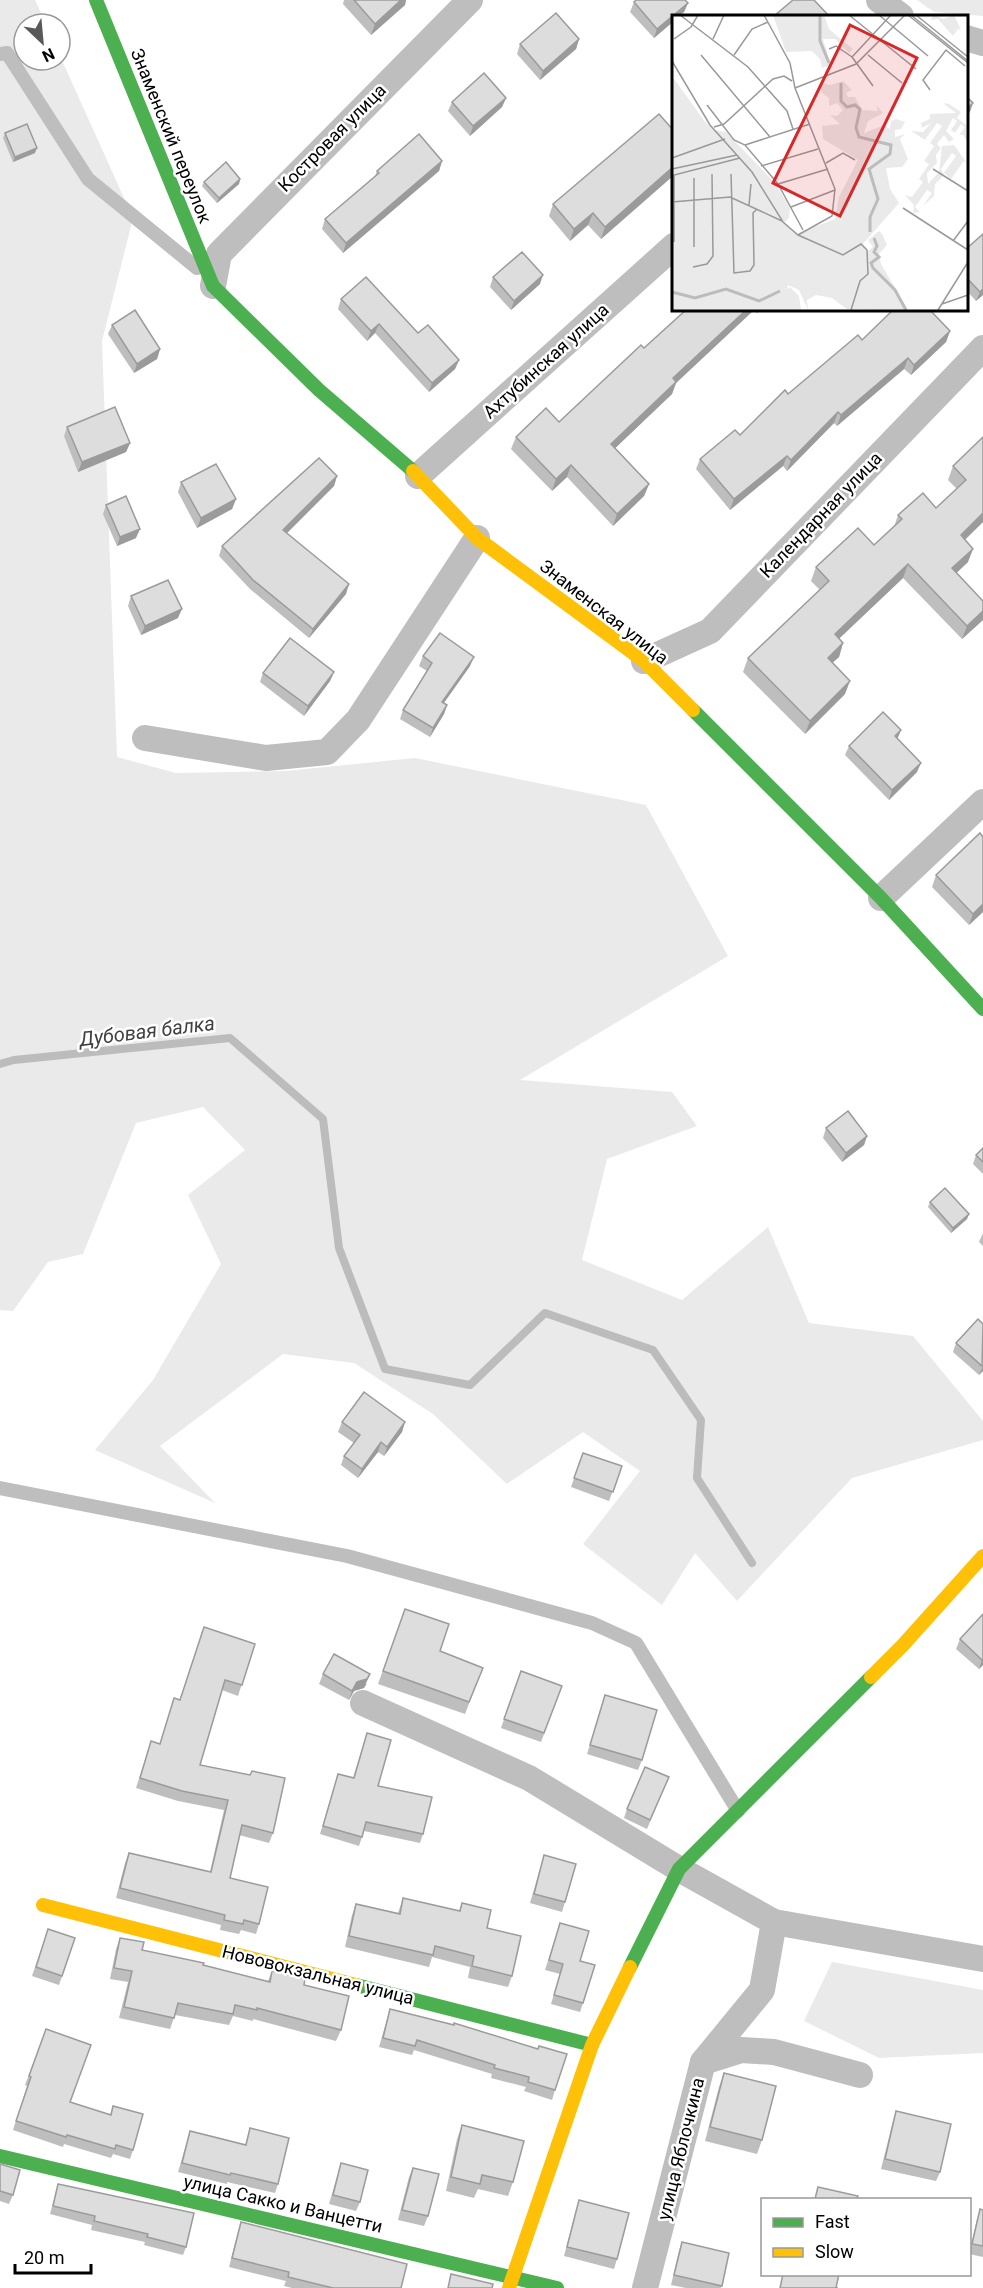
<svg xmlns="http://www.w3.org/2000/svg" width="983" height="2288" font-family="Roboto,sans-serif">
  <rect width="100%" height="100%" fill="#fff"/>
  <g fill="#eaeaea">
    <path d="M0,0H35L46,24H24V60H60V56L133,218L102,341L117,757L176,773L286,771L415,758L646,805L728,956L520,1080L672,1092L697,1126L607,1159L582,1260L682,1300L768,1227L809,1323L913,1336L983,1421V1440L852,1478L737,1601L695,1553L662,1605L583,1544L640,1471L583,1432L507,1484L433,1414L354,1363L283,1354L160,1446L215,1503L95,1450L153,1380L221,1264L188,1195L245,1150L203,1107L136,1123L83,1254L48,1262L13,1311L0,1310Z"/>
    <path d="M917,0H983V16L934,12Z"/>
    <path d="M832,1962L983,1990V2053L879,2058L804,2021Z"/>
  </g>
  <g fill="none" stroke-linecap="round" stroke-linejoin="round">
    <path stroke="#bcbcbc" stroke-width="8" d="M0,1064L14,1060L230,1038L323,1119L339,1248L385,1369L470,1385L545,1313L653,1350L701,1420L697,1478L752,1563"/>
    <g stroke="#bebebe" stroke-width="14">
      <path d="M0,54L7,53L88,179L197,268"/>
      <path d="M0,1488L347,1556L592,1623L636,1643L738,1811"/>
    </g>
    <g stroke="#bebebe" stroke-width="26">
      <path d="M879,0L901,16"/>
      <path d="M966,38L983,43"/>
      <path d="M213,286L219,254L470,0"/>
      <path d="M418,476L674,246"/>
      <path d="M644,661L710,631L983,348"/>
      <path d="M145,738L266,758L327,752L358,720L477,538"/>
      <path d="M881,898L983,802"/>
      <path d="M363,1703L529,1778L679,1869L774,1922L762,1990L703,2062L645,2288"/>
      <path d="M774,1922L983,1959"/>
      <path d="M703,2062L741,2050L774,2052L860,2075"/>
    </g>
    <g stroke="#4caf50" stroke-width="14">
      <path d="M96,0L213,286L319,390L413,471"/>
      <path d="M693,710L881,898L983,1009"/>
      <path d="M630,1967L679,1869L871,1677"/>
      <path d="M356,1985L592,2045"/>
      <path d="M0,2156L557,2288"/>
    </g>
    <g stroke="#ffc107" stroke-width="14">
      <path d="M413,471L477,538L644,661L693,710"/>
      <path d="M871,1677L903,1645L983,1556"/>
      <path d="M43,1905L356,1985"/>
      <path d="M509,2288L592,2045L630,1967"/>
    </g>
  </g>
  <g fill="#bebebe">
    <path d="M344,0H406L405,5L371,35L343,4Z"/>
    <path d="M634,2L688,3L684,12L654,38L630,12Z"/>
    <path d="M579,39L576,49L540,80L517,54L520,44Z"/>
    <path d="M506,98L502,107L470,136L448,111L452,102Z"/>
    <path d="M674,131V175L601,239L588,225L570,241L549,216L553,204Z"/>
    <path d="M5,133L35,153L13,162L3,138Z"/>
    <path d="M442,161L439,171L343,253L322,229L325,219L375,176L377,171Z"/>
    <path d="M240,179L239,184L217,203L202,186L204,182Z"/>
    <path d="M966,249L983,295L976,301L966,290Z"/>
    <path d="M493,277L540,284L511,310L490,287Z"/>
    <path d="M341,299L418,333L459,360L455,369L429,392L375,333L367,341L338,309Z"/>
    <path d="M687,309H762L757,313L754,310L676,383L672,394L615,448L649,484L644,496L613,526L567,477L552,491L511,449L516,437L559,422L644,348Z"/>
    <path d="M112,325L160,349L157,359L134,373L108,334Z"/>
    <path d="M950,331L946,342L911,375L904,369L837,426L834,423L787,471L783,466L730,510L696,469L700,459L740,435L862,340Z"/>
    <path d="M67,427L130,443L126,452L78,472L64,436Z"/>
    <path d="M983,437V522L965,540L968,562L956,573L983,620L962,639L903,578L839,639L843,643L839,657L832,663L845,694L805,734L743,672L748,658L820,590L811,581L816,567L874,545L894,527L898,515L936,508L957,489L948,480L953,466Z"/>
    <path d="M337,476L334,486L287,533L346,594L309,638L250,589L219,556L222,546Z"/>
    <path d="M181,482L236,499L232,509L197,528L178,492Z"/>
    <path d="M106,505L136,538L117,546L103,514Z"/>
    <path d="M131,596L178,618L141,635L128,606Z"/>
    <path d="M423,656L470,666L444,703L447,705L444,714L430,737L400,719L403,710L427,671L419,666Z"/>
    <path d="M334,672L330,681L304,716L260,682L263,673Z"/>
    <path d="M898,739L917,772L889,800L845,755L849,746Z"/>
    <path d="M983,837V912L969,925L932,887L936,875Z"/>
    <path d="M826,1128L867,1136L864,1145L842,1162L823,1138Z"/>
    <path d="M983,1148V1174L973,1164L976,1155Z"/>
    <path d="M930,1202L969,1214L967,1219L951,1233L928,1207Z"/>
    <path d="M983,1233V1246L979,1242Z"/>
    <path d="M978,1319L983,1371L979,1375L953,1352L956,1343Z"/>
    <path d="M342,1422H405L402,1432L384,1456L378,1452L358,1478L341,1465L344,1456L354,1443L338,1432Z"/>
    <path d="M583,1453L622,1466L609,1501L571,1487Z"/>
    <path d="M405,1609L440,1651L478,1680L465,1714L378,1684Z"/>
    <path d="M983,1614V1665L979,1669L956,1649L960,1639Z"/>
    <path d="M255,1644L238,1696L222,1690L200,1765L273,1833L269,1843L239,1835L230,1878L259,1924L256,1934L241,1930L239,1934L220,1930L221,1925L116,1898L125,1863L129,1853L210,1872L224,1810L178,1801L136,1788L151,1741L160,1744L174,1698L180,1700Z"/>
    <path d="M521,1671L562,1686L541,1742L501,1728Z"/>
    <path d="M323,1674L367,1684L364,1688L354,1691L349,1700L319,1684Z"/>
    <path d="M605,1695L642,1760L638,1770L587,1754Z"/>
    <path d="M367,1733L378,1786L423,1834L420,1843L364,1831L359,1846L320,1834L338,1774L353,1778Z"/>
    <path d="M669,1777L647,1829L624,1818L627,1809Z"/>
    <path d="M544,1855L565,1902L562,1912L530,1903Z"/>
    <path d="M403,1898L459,1911L462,1903L487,1928L512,1976L508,1987L468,1978L470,1967L432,1957L429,1967L345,1947L352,1915L356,1904L398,1913Z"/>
    <path d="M560,1923L580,1961L583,2003L580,2012L551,2004L560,1974L545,1970Z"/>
    <path d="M48,1929L75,1938L59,1985L32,1976Z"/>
    <path d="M120,1938L142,1950L203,1965L268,1981L272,1971L304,1985L341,2030L336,2041L253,2019V2021L233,2016L229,2025L175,2015L170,2029L119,2018L128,1982L110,1979L116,1949Z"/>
    <path d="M390,2009L555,2090L552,2100L524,2091L526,2087L491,2078L492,2074L414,2050L412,2055L379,2047L387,2019Z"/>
    <path d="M46,2029L70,2102L110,2115L113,2106L133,2150L130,2159L113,2154L111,2158L64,2144L63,2147L13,2130L27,2086L25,2085Z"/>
    <path d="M724,2073L762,2140L757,2154L705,2141L719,2087Z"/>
    <path d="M896,2111L940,2172L936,2181L881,2169L893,2121Z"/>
    <path d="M462,2125L513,2182L508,2196L478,2189L474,2198L446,2191L457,2139Z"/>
    <path d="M250,2128L278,2184L275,2193L227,2182V2184L178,2172L190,2131L245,2145Z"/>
    <path d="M341,2163L360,2202L356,2211L329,2204Z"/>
    <path d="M0,2164L13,2195L9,2204L0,2201Z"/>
    <path d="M413,2168L428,2216L424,2226L398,2220L409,2177Z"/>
    <path d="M58,2184L186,2247L183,2255L144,2245L145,2242L91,2230L92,2225L50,2214Z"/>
    <path d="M579,2200L617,2259L614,2269L564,2256L576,2210Z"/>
    <path d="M980,2209L983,2210V2257L969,2254L977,2219Z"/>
    <path d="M241,2222L401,2288H292L284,2286L286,2281L229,2267L238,2232Z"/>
    <path d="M682,2242L729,2253L721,2288H686L671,2285L679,2251Z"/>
  </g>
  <g fill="#9b9b9b">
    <path d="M401,0H406L405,5L371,35L375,24Z"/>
    <path d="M688,3L684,12L679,16H674V21L654,38L657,29Z"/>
    <path d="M579,39L576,49L540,80L543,71Z"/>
    <path d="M506,98L502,107L470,136L473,126Z"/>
    <path d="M973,103L970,112L966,115V109Z"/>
    <path d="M37,148L35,153L13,162L15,157Z"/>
    <path d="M442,161L439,171L343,253L346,243Z"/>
    <path d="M674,166V175L601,239L605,227Z"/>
    <path d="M240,179L239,184L217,203L219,198Z"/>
    <path d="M593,213L588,225L570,241L574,229Z"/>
    <path d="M543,275L540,284L511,310L514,301Z"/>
    <path d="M983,289V295L976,301L980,292Z"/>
    <path d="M747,309H755L676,383L672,394L607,456L611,444L673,378Z"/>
    <path d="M379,324L375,333L367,341L371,331Z"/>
    <path d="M950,331L946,342L911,375L914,365Z"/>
    <path d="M160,349L157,359L134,373L137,364Z"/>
    <path d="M908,358L904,369L837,426L841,415Z"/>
    <path d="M459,360L455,369L429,392L432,383Z"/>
    <path d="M838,412L834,423L787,471L791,460Z"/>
    <path d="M130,443L126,452L78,472L82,462Z"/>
    <path d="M787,456L783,466L730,510L734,499Z"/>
    <path d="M571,465L567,477L552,491L556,479Z"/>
    <path d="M337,476L334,486L280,540L283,530Z"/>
    <path d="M649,484L644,496L613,526L617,514Z"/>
    <path d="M236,499L232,509L197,528L201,518Z"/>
    <path d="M983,513V522L956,548L961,535Z"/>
    <path d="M140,529L136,538L117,546L120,537Z"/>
    <path d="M973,549L968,562L947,582L952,568Z"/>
    <path d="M908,564L903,578L830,647L835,634Z"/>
    <path d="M349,584L346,594L309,638L313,629Z"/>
    <path d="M182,609L178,618L141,635L145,626Z"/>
    <path d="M983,611V620L962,639L967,626Z"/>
    <path d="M843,643L839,657L823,671L828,658Z"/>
    <path d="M474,657L470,666L438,711L442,702Z"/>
    <path d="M334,672L330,681L304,716L308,706Z"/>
    <path d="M850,681L845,694L805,734L810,721Z"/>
    <path d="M447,705L444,714L430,737L433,728Z"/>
    <path d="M901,730L897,740L895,736Z"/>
    <path d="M921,763L917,772L889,800L892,790Z"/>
    <path d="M983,904V912L969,925L973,914Z"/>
    <path d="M867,1136L864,1145L842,1162L846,1153Z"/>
    <path d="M969,1214L967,1219L951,1233L953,1228Z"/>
    <path d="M983,1366V1371L979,1375Z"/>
    <path d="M405,1422L402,1432L384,1456L387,1447Z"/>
    <path d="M381,1442L378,1452L358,1478L362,1469Z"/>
    <path d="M983,1659V1665L979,1669L982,1660Z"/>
    <path d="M370,1674L364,1688L354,1691L349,1700L352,1691L357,1682Z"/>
  </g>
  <g fill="#ddd" stroke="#9b9b9b" stroke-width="1.5">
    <path d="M354,0H401L375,24Z"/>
    <path d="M636,0H685L688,3L657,29L634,2Z"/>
    <path d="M793,0H814L829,16H774Z"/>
    <path d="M556,13L579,39L543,71L520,44Z"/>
    <path d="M484,73L506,98L473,126L452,102Z"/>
    <path d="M966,96L973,103L966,109Z"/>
    <path d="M659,114L674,131V166L605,227L593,213L574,229L553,204Z"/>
    <path d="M27,124L37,148L15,157L5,133Z"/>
    <path d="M419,134L442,161L346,243L325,219L379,173L377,171Z"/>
    <path d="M226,162L240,179L219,198L204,182Z"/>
    <path d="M983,234V289L980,292L966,277V249Z"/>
    <path d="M522,252L543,275L514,301L493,277Z"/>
    <path d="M366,277L418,333L428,325L459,360L432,383L379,324L371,331L341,299Z"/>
    <path d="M687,309H747L673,378L676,382L611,444L649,484L617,514L571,465L556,479L516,437L546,408L559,422L641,345L644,348Z"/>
    <path d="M894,309H929L950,331L914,365L908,358L841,415L838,412L791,460L787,456L734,499L700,459L735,430L740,435L785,390L788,394L858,335L862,340Z"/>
    <path d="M135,310L160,349L137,364L112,325Z"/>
    <path d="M115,407L130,443L82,462L67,427Z"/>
    <path d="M983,437V513L961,535L973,549L952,568L983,601V611L967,626L908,564L835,634L843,643L828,658L850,681L810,721L748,658L829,581L816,567L858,528L874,545L902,519L898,515L923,493L936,508L966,480L953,466Z"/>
    <path d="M319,458L337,476L283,530L349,584L313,629L253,580L222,546Z"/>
    <path d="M216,464L236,499L201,518L181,482Z"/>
    <path d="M126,496L140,529L120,537L106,505Z"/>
    <path d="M168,580L182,609L145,626L131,596Z"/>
    <path d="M440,633L474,657L442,702L447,705L433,728L403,710L432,663L423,656Z"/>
    <path d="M290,638L334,672L308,706L263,673Z"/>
    <path d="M883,712L901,730L895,736L921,763L892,790L849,746Z"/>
    <path d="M980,833L983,837V904L973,914L936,875Z"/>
    <path d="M848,1111L867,1136L846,1153L826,1128Z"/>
    <path d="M983,1148V1162L976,1155Z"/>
    <path d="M945,1188L969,1214L953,1228L930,1202Z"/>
    <path d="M978,1319L983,1324L982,1366L956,1343Z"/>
    <path d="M364,1392L405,1422L387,1447L381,1442L362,1469L344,1456L360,1435L342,1422Z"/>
    <path d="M583,1453L622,1466L613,1492L574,1478Z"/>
    <path d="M405,1609L449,1624L440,1651L483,1668L469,1702L383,1671Z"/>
    <path d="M983,1614V1659L982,1660L960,1639Z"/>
    <path d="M204,1627L255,1644L242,1685L225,1680L200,1765L250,1775L252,1771L285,1778L273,1833L242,1825L230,1878L268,1887L259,1924L244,1920L243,1924L224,1920L225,1915L120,1888L129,1853L211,1872L228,1800L182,1791L140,1778L151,1741L160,1744L174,1698L180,1700Z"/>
    <path d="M334,1654L370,1674L367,1679L357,1682L352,1691L323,1674Z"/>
    <path d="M521,1671L562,1686L544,1733L504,1719Z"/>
    <path d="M605,1695L657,1710L642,1760L590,1745Z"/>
    <path d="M367,1733L391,1740L378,1786L432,1797L423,1834L366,1822L362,1837L323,1826L338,1774L354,1778Z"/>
    <path d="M645,1767L669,1777L650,1820L627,1809Z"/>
    <path d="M544,1855L576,1864L565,1902L534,1894Z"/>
    <path d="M403,1898L460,1911L462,1903L491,1910L487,1928L521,1936L512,1976L472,1966L474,1956L435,1946L433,1955L349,1936L356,1904L400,1914Z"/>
    <path d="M560,1923L589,1931L580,1961L595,1965L583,2003L554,1995L563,1964L549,1960Z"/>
    <path d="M48,1929L75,1938L62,1976L36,1967Z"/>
    <path d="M120,1938L144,1942L142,1950L204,1963L203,1965L270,1982L272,1971L305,1979L304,1985L349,1996L341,2030L257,2008V2010L235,2005L233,2014L178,2003L174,2018L124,2007L132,1971L114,1968Z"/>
    <path d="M390,2009L454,2025V2023L538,2049L539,2046L567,2054L555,2090L528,2082L529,2077L494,2068L495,2065L417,2040L415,2046L383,2038Z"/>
    <path d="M46,2029L91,2045L70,2102L111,2115L113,2106L143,2114L133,2150L116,2145L115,2149L67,2135L66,2137L16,2121L31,2077L29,2076Z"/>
    <path d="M724,2073L776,2086L762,2140L710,2127Z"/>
    <path d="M896,2111L951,2124L940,2172L885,2159Z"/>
    <path d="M462,2125L524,2141L513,2182L482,2175L480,2184L451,2177Z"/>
    <path d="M250,2128L289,2138L278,2184L231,2173L230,2175L182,2163L190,2131L246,2145Z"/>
    <path d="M341,2163L368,2170L360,2202L333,2195Z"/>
    <path d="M0,2164L20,2170L13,2195L0,2191Z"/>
    <path d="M413,2168L439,2174L428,2216L402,2210Z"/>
    <path d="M58,2184L194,2213L186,2247L147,2237L148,2234L94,2221L95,2216L53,2206Z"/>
    <path d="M818,2187L858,2196L857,2199H815Z"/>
    <path d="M579,2200L629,2213L617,2259L567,2247Z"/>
    <path d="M980,2209L983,2210V2246L972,2244Z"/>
    <path d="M241,2222L407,2264L401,2288H333L288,2277L289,2272L232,2258Z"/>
    <path d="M682,2242L729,2253L722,2286L674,2275Z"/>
    <path d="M451,2274L493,2284L492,2288H448Z"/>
    <path d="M783,2274H839L836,2288H838H780Z"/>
  </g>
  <g text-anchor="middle" stroke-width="5" stroke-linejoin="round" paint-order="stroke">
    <g font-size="18" fill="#000" stroke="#fff">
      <text transform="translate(171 136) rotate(68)" y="6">Знаменский переулок</text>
      <text transform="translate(332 138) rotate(-45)" y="6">Костровая улица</text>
      <text transform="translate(546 361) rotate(-42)" y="6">Ахтубинская улица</text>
      <text transform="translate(821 515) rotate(-46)" y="6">Календарная улица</text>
      <text transform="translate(604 612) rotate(38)" y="6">Знаменская улица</text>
      <text transform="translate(318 1975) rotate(14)" y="6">Нововокзальная улица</text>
      <text transform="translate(681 2149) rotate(-76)" y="6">улица Яблочкина</text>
      <text transform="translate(283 2204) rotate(13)" y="6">улица Сакко и Ванцетти</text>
    </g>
    <g font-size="20" font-style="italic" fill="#414141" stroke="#fff">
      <text transform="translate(147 1031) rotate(-7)" y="7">Дубовая балка</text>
    </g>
  </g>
  <g transform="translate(672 15)">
    <rect width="296" height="296" fill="#fff"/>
    <path d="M101,0H152L157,14L181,34L177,38L163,24H151L159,50L150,53L148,44L140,36L114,37ZM262,0L271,4L282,0L289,15L286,14L281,21L266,4L258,5ZM0,61L33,107L42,115L54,117L104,169L118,193L117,203L112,208L124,219L163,204L167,182L186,145L151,124L150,111L168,109L158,100L165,101L171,95L165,88L157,91V83L150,78L148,68L159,70L171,66L180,75L174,78L176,82H183L190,95L206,96L204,90L211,98L196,106L192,118L212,110L218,114L219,106L224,104L233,107L229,114L223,115V122L233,119L228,124L236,144L230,152L214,153L218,174L227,188L191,229L196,236L201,232L196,225L207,216L210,219L215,230L207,239L209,249L236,295L175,294L160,283L144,280L135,285L136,295L127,275L116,270L115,274L118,272L127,281L129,295H0ZM271,88L277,89L289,97L285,103L294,110L295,126L291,120H287L293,112L289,109L283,118L279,115L285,106L281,103L274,116L282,124L277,127L272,120L265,129L269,133L264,140L265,148L255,158L256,169L267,157L270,131L282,130L295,148L292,146L279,164L272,158L284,141L280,138L269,154L272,160L263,169L262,181L251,191L260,178L255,175L243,192L248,197L241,198L242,190L233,180L240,182L251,167L247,164L257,149L252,146L262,131L258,128L270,111L265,108L253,125L239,116L251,117L259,108L250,113L249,108L258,104V99L284,98Z" fill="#eaeaea"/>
    <path fill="none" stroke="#bcbcbc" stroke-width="3" d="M148,0V26L157,48M169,68V86L175,92L183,90L188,94L184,113L187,122L219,130L218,139L197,154L206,184L198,202V217M202,223L205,231L202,237L207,242L199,248L201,253L223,275L234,295M0,277L23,283L54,274L87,286L108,276"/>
    <path fill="none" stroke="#999" stroke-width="1.5" d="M8,0L76,52L115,96L121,114M92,0L118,48L123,73L163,174L160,201L126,220M177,0L244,54M207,0L256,41M236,0L296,48M239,0L296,46M244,0L296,42M2,24L19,12L26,0M41,24L52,0M157,34L164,31L180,42M29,40L98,122M62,40L80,14L96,7M196,40L230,68M0,46L38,110L80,157L111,207L126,220L171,240L189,229L195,235L196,259L188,266L179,295M201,71L180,42L219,0M123,73L184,49L233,0M258,75L251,65L274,35L293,51M35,90L62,125L73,130L106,169L131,215M42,112L52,109L101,64L112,61L120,66M73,130L138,109M0,143L53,124M154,148L171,138L183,145M89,151L146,134M0,154L65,140M261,154L296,176M59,159L62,258L78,256L82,250L81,198L85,194M22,163V232M106,169L156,154M0,187L58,182L110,206M77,190L79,169M119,192L163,175M231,193L296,235M281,226L296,206M2,227V160L68,143M21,252L35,249L41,241L40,159M270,289L296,280M266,295L296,247"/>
    <path fill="#d62828" fill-opacity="0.15" stroke="#d62828" stroke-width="3" d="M178,10L245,43L168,201L101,168Z"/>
    <rect width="296" height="296" fill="none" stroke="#000" stroke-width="3"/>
  </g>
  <rect x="761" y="2198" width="210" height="78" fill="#ffffff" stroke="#999999" stroke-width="1.5"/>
  <rect x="773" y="2218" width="30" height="9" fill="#4caf50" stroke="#999999" stroke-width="1.5"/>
  <text x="815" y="2228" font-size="18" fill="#000000">Fast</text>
  <rect x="773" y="2248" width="30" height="9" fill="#ffc107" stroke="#999999" stroke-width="1.5"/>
  <text x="815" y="2258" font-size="18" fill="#000000">Slow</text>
  <g transform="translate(42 42) rotate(154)"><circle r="28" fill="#ffffff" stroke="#999999" stroke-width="1.5"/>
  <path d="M0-4.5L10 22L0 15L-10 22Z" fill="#595959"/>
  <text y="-9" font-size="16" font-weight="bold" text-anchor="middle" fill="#000000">N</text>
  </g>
  <path d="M15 2264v9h76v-9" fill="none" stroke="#000000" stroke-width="3"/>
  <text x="24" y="2264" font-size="18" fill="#000000" stroke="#ffffff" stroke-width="4.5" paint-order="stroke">20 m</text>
</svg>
